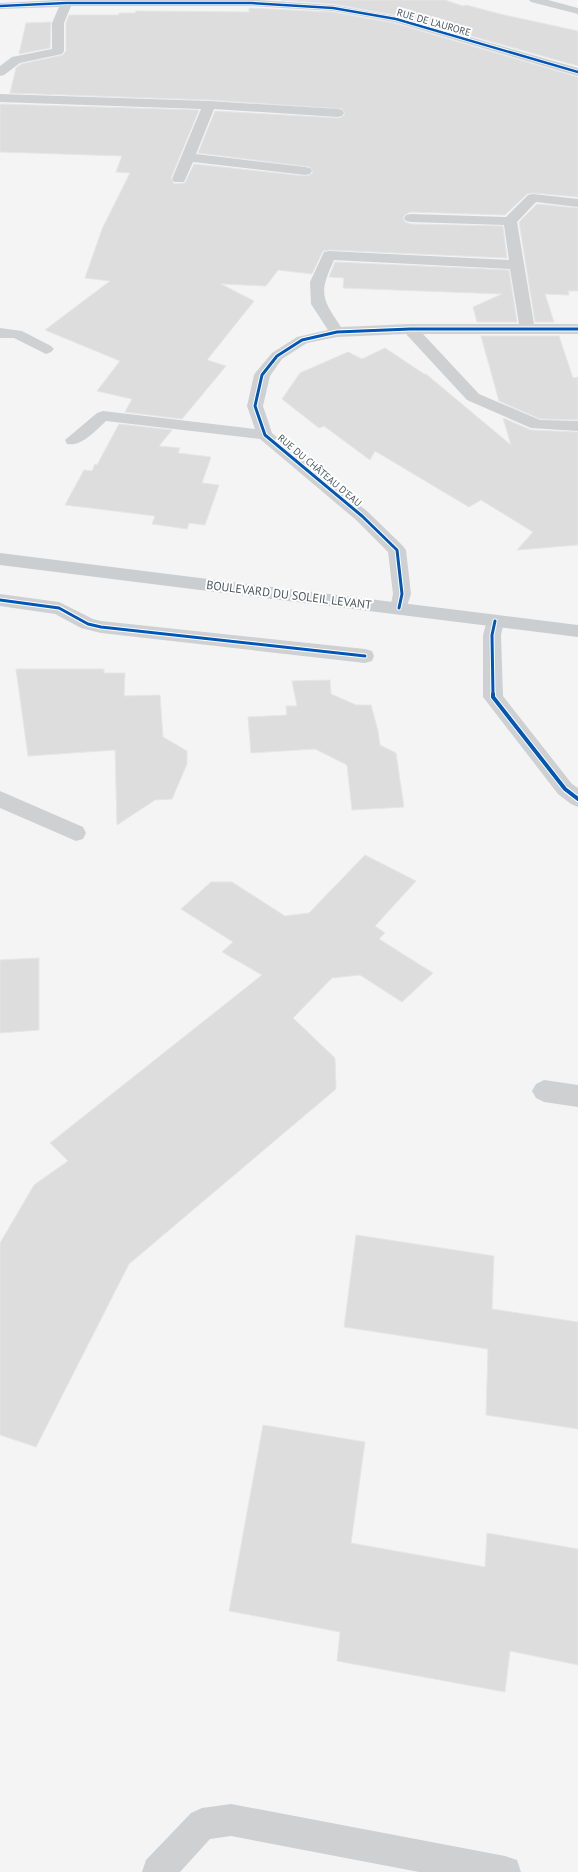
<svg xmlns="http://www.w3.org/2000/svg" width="578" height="1872" font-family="'PT Sans',sans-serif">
  <rect width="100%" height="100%" fill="#f4f4f4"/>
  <g fill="#ddddde" stroke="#e5e6e7">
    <path d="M281,0H445L463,6L466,5L500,14L578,31V66L400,16L333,4Z"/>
    <path d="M249,8L333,12L394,23L578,77V197L533,193L527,194L505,215L411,212L406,214L403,217L405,222L411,224L503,226L507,258L329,250L323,251L312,274L278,270L266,286L221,284L254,301L207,360L226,366L182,419L125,412L132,399L97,391L120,361L45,330L110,281L85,278L102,229L130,173L116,172L122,156L0,152V104L199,110L171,178L174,184L185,183L194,164L305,176L310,175L313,172L310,167L198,153L215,111L338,118L342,117L345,114L342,109L209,100L10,93L16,68L21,64L63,55L66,51V23L69,15H119V13H135L136,11L249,12Z"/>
    <path d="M51,22L50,48L19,54L26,23Z"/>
    <path d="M537,204L578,208V291H568L569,295L545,294L554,322H535L519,222Z"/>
    <path d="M335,262L509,270L517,322H477L473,307L502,294L343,288L344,278L329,277Z"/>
    <path d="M481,336H559L573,378L578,377V420L540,419L499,401Z"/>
    <path d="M385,348L424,374H426L511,445L503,418L531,430L578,432V545L517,550L533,532L481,500L469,507L375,451L370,460L324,426L319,428L282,399L300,373L348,352L362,359Z"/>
    <path d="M119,424L172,430L159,446L180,448L178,453L211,457L202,483L219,485L205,525L189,523L187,529L152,524L155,516L65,505L84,470L92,471L95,464L97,465Z"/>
    <path d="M16,669H104V673H125L124,696L160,695L163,737L187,751V764L172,799L155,800L117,825L115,750L28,756Z"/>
    <path d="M330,680L331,694L356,705H371L378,731L380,745L396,753L404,807L352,810L347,765L315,749L251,753L248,717L287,715L286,706H297L292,681Z"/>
    <path d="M365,855L416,881L375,926L385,933L379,939L433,973L402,1002L360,975L332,978L293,1018L335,1058L336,1089L129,1264L36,1447L0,1435V1243L34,1185L68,1161L50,1143L262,975L222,952L233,942L181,909L211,882H232L285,916L309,913Z"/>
    <path d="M39,958V1030L0,1033V960Z"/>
    <path d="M356,1235L494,1256L492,1309L578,1322V1429L486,1415L488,1349L344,1327Z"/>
    <path d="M263,1425L365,1442L351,1543L485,1567L487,1533L578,1549V1665L510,1651L505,1692L337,1661L340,1632L229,1611Z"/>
  </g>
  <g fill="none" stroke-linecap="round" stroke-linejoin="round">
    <g fill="#ced0d2" fill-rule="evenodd">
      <path d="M57,0H258L333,5L400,17L578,68V76L394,22L333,11L251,6H71L64,23V51L62,54L20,63L4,75L0,76V66L12,57L52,49V23L59,7L0,9V3Z"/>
      <path d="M529,0H548L578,8V14L531,2Z"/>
      <path d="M0,94L209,101L338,109L342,110L344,113L342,116L338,117L214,109L196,154L305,167L310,168L312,171L310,174L305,175L193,162L184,182H174L172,179L201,109L0,102Z"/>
      <path d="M533,194L578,199V207L536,202L517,222L534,324H578V334H423L479,394L540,420L578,421V431L531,428L467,400L406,334L337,337L307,343L282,359L270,376L263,406L272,433L368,512L403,546L406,550L411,594L405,612L399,614L393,612L390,608L393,594L388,552L356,520L260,439L106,421C96,430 82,447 67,444L65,440L97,413L103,411L255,429L247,406L254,375L256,372L272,353L297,337L328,330L311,304L310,282L324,252L329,251L509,260L504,225L411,222L406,221L404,218L406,215L411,214L506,217L528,195ZM334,260L510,269L519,324H410L341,327C321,297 319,293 334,260Z"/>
      <path d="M0,328L22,331L51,346L54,349L51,352L46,354L14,338H0Z"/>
      <path d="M0,594L59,602L93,619L101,621L365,649L372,651L374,656L372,661L365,663L101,633L81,628L55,614L0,606Z"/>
      <path d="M495,615L502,617L504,621L501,635L503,696L572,784L578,788V807L571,804L558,794L483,697V635L488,617Z"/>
      <path d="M0,791L83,827L86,833L83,839L76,841L0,808Z"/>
      <path d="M544,1080L578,1085V1107L544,1102L536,1098L532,1091L536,1084Z"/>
      <path d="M231,1804L505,1856L517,1860L521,1872H419L231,1836L210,1839L180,1872H142L146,1860L191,1813L202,1808Z"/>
    </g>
    <path fill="#caced1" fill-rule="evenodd" d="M0,553L578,625V637L0,565Z"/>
    <defs>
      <path id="cycleway-far2" d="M0,6L66,3H251L333,8L396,19L578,72"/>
      <g id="cycleway-far1">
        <path d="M0,600L59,608L88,624L101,627L365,656"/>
        <path d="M399,608L402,594L397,550L362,516L265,435L255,406L262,375L277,356L302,340L337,332L410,329H578"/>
        <path d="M493,695L492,635L495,621"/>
      </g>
      <path id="cycleway" d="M493,694V697L565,789L578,799"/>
    </defs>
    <use href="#cycleway-far2" stroke="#fff" stroke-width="4"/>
    <use href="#cycleway-far1" stroke="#fff" stroke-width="5"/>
    <use href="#cycleway" stroke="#fff" stroke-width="6"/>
    <use href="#cycleway-far2" stroke="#0057b8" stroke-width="2.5"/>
    <use href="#cycleway-far1" stroke="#0057b8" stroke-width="3"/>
    <use href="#cycleway" stroke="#0057b8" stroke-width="4"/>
  </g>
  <g text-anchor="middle" stroke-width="4" stroke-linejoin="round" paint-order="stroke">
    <g font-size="10" fill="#4a5661" stroke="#fff">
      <text transform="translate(434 22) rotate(16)" y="4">RUE DE L'AURORE</text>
      <text transform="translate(320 470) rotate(40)" y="4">RUE DU CHÂTEAU D'EAU</text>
    </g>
    <g font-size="12" fill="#4a5661" stroke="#fff">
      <text transform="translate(289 595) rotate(7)" y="4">BOULEVARD DU SOLEIL LEVANT</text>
    </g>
  </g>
</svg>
